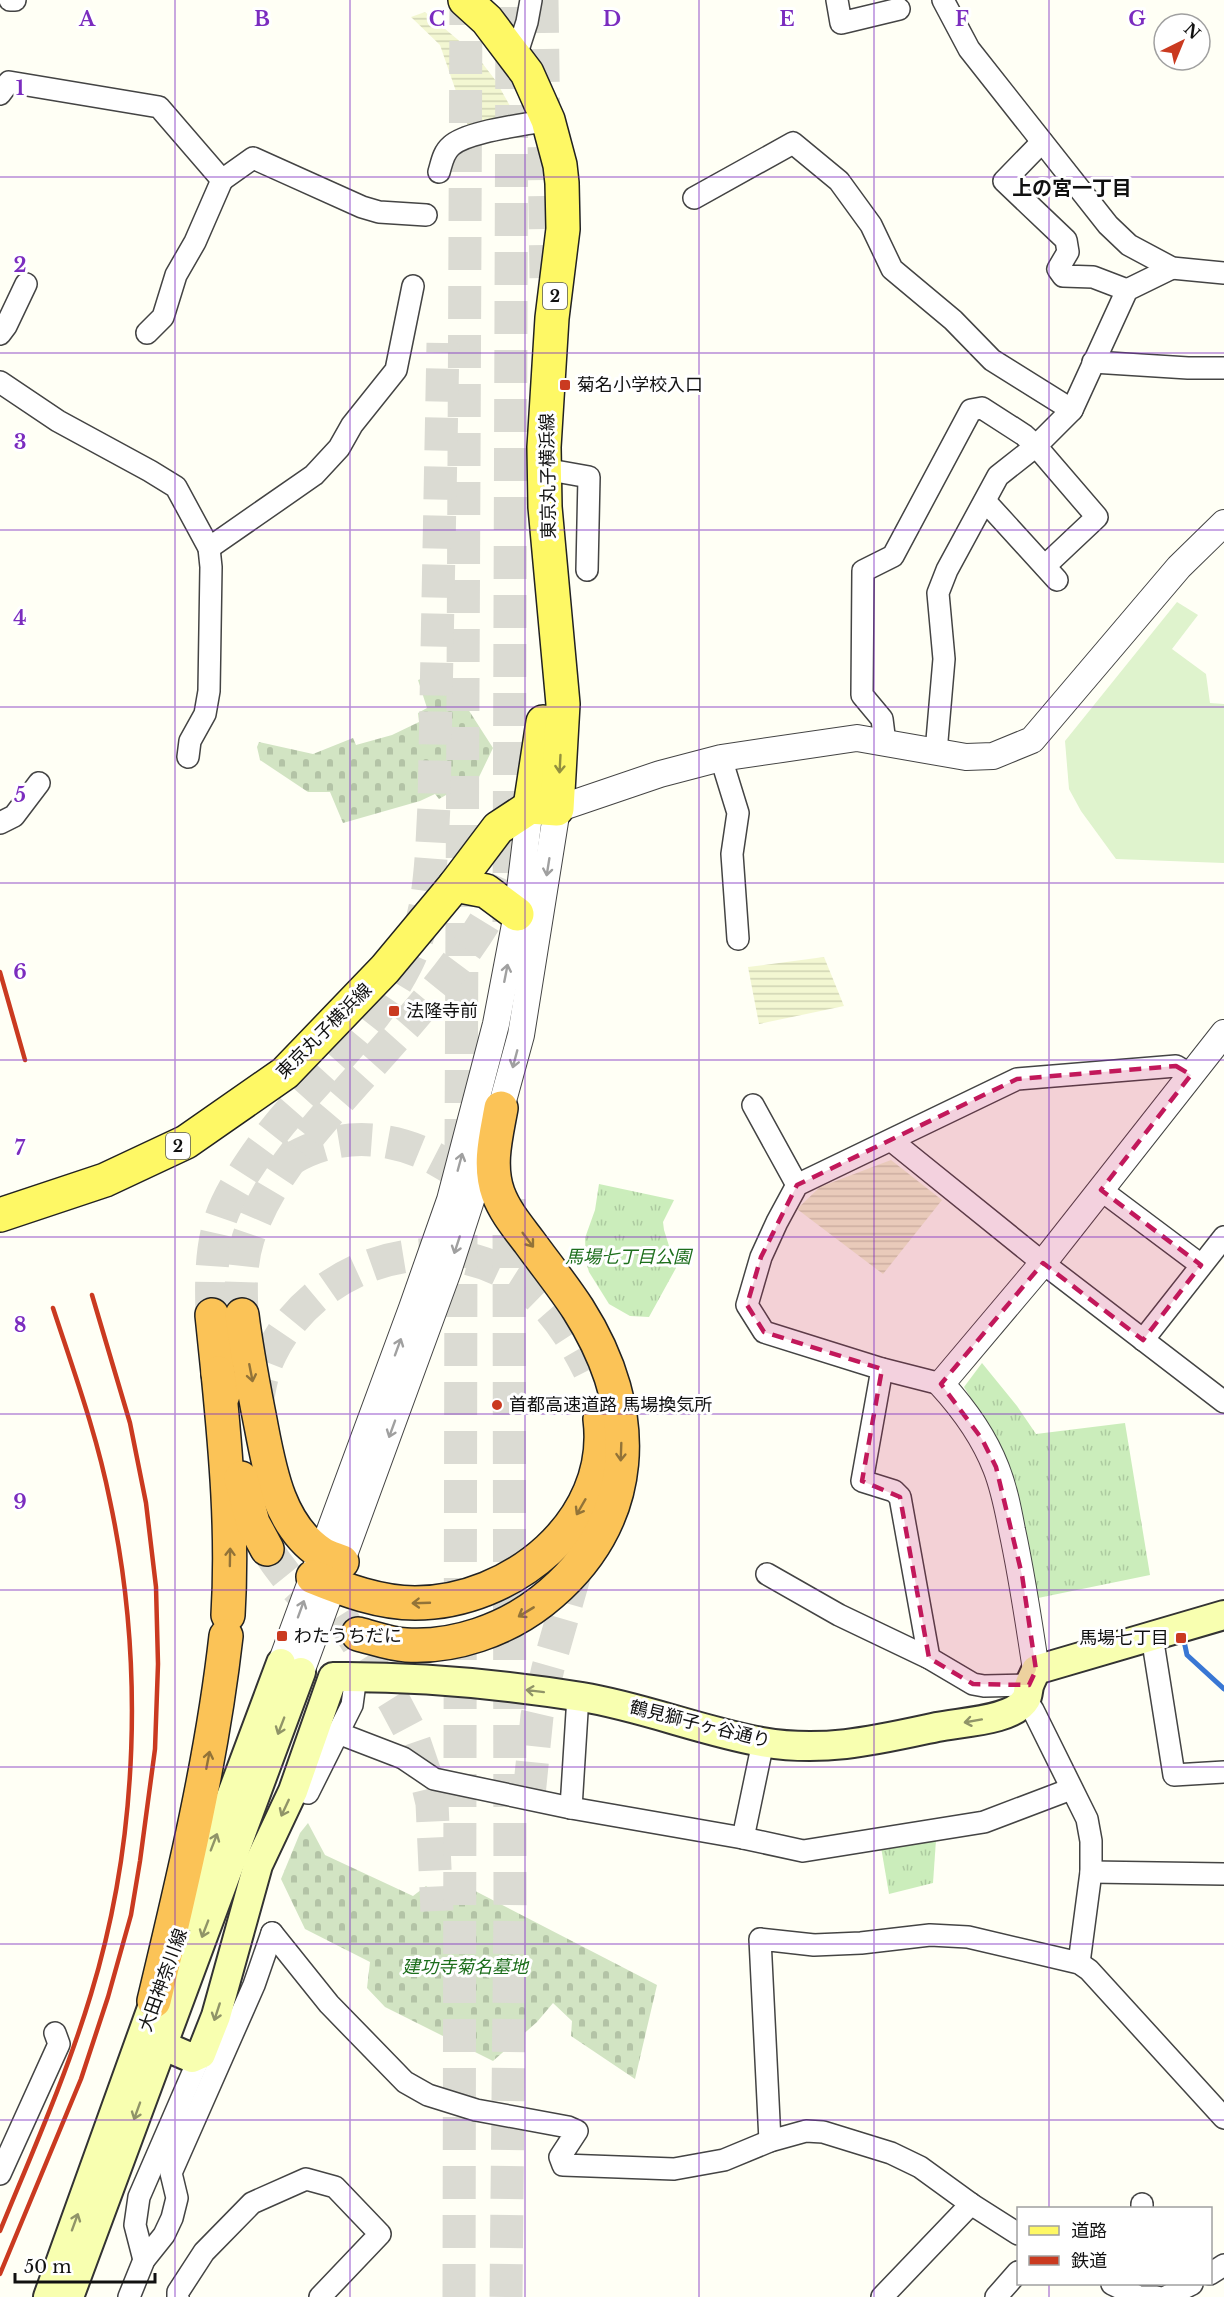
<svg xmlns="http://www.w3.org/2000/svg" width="1224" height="2297" font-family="'Libre Baskerville','Noto Sans JP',serif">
  <defs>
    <pattern id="farmland-rules" width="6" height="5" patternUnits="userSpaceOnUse" patternTransform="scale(1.5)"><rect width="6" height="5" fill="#f3f7d2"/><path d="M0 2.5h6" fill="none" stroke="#cfd3b3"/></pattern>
    <pattern id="grass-tufts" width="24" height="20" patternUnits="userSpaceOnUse" patternTransform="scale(1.5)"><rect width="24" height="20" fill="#cbedbb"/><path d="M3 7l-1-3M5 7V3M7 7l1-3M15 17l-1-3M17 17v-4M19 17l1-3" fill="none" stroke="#adcaa0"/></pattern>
    <pattern id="cemetery-stones" width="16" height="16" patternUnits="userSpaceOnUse" patternTransform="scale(1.5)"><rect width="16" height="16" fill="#d2e4c3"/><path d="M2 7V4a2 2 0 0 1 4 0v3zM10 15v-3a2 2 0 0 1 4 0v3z" fill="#b3c3a6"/></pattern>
  </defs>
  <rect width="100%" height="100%" fill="#fffff5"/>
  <g fill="url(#farmland-rules)">
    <path d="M425,12L476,55L496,81L514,113L468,126L440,45L411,17Z"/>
    <path d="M824,957L844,1006L759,1024L748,967Z"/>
    <path d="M891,1160L942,1200L883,1274L797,1209L820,1187Z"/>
  </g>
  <g fill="url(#grass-tufts)">
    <path d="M599,1184L674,1200L663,1222L664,1230L676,1268L649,1317L630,1316L609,1304L589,1272L586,1262L585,1238L595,1210Z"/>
    <path d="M982,1363L1017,1406L1036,1434L1125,1423L1150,1575L1038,1598L1014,1479L998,1442L964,1387Z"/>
    <path d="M936,1840L933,1883L889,1894L881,1847Z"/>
  </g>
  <g fill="url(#cemetery-stones)">
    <path d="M438,673L444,688L449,687L462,705L466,706L493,748L465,806L446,795L439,799L435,794L420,801L343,823L330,792H308L260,760L257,747L259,742L313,754L353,738L356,745L392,735L419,722L418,713L427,708L418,680Z"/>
    <path d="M308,1823L325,1855L413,1896L426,1886L442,1897L454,1880L657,1985L635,2079L571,2036L572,2021L553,2003L537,2022L493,2061L385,2007L367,1988L370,1962L305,1929L281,1879L300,1833Z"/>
  </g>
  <path fill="#dff3cd" d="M1177,602L1198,615L1172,649L1206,674L1210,703L1224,704V863L1116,859L1081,811L1069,789L1065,741Z"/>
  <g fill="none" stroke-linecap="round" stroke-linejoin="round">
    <path stroke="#3977d4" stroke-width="5" d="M1184,1641L1187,1655L1224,1689"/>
    <g stroke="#dbdbd3" stroke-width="33" stroke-dasharray="33 16" stroke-linecap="butt">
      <path d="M542,0L546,280"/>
      <path d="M509,922L512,0"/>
      <path d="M461,1152L466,0"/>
      <path d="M293,1158C354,1123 424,1141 474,1186"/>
      <path d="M212,1315C211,1283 211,1251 220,1221C227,1199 240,1179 252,1161C298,1092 368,1040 406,965C431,917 431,858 434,805L443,343"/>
      <path d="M242,1315C241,1290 240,1264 248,1239C265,1186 301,1145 337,1103C396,1035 469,963 507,880"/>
      <path d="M256,1410C259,1390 262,1371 271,1353C313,1269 420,1229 504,1272C544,1293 570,1332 589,1370"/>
      <path d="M267,1549C284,1576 303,1597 327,1617"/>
      <path d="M314,1574L395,1703L412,1735L424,1770L432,1803L437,1911"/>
      <path d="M529,1795L537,1716L548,1668L580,1556"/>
      <path d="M459,2297L461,1231"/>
      <path d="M506,2297L510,1904L509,1199"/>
    </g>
    <defs>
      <g id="minor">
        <path d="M10,0H15"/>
        <path d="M837,0L841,23L899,9"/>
        <path d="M943,0L969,49L1108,225L1129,245L1172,268L1224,273"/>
        <path d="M516,56L527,22L531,0"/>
        <path d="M0,94L9,82L159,107L222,180L253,158L362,207L379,212L426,215"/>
        <path d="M1042,142L1004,181L1066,240L1068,252L1058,269L1063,276L1093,277L1127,290"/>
        <path d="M439,172C442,162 443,153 451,146C467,131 525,125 548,120"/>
        <path d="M694,198L793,143L839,181L871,225L892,269L953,320L992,360L1072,410"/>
        <path d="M147,333L163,317L176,275L195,242L222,180"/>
        <path d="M0,334L6,326L26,284"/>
        <path d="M1093,362L1188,368H1224"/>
        <path d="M0,382L58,421L150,471L176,487L209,548L211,567L209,691L205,714L190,741L188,757"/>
        <path d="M544,469L589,477L587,570"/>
        <path d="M985,501L1057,580"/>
        <path d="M209,548L314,475L339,448L352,425L396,370L413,286"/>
        <path d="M885,743L882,719L862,695L863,571L893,556L971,410L982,408L1024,435L1036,446L1097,517L1045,566"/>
        <path d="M936,752L944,659L938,593L947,570L998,476L1036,446L1072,410L1127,290L1172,268"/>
        <path d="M721,758L738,813L732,854L738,939"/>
        <path d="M0,823L14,816L39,783"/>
        <path d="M753,1105L797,1185"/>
        <path d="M892,1141L1043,1263L1224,1402"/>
        <path d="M1101,1190L1201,1265"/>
        <path d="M1143,1340L1224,1237"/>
        <path d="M882,1369L862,1481L894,1491L900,1497L929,1658"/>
        <path d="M941,1384L882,1369L764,1332L747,1305L761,1257L777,1222L797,1185L1017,1079L1176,1066L1191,1075"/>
        <path d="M767,1574L839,1615L929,1658L973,1684L984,1686L1029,1685"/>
        <path d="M1152,1636L1174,1775L1224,1772"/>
        <path d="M1026,1700L1033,1710L1087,1819L1091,1841V1872L1079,1963"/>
        <path d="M338,1733L403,1758L434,1779L571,1808L743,1838L803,1851L984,1822L1071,1789"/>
        <path d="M308,1793L352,1705L356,1676"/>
        <path d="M571,1808L578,1696"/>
        <path d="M743,1838L763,1742"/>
        <path d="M1091,1872L1224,1874"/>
        <path d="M272,1933L329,2004L405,2082L428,2095L476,2110L568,2127L577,2131L560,2157L563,2165L674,2169L724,2160L770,2141L806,2131L823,2132L891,2153L920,2167L971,2204L1018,2234"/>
        <path d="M770,2141L760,1939L814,1945L861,1943L930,1935L968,1937L1079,1963L1089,1970L1224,2118"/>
        <path d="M0,2174L59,2044L55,2033"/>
        <path d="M1142,2208V2204"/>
        <path d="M144,2260L135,2225L139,2197L201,2054"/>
        <path d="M1210,2274L1224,2265"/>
        <path d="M1112,2284L1139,2297H1157"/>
        <path d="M129,2297L144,2260L164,2235L172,2218L177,2198L171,2173L254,1985L272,1933"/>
        <path d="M178,2297V2292L204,2252L252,2203L306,2179L335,2187L380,2234L320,2297"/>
        <path d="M882,2297L971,2204"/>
        <path d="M996,2297L1018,2272"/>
        <path d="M1166,2297L1192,2284"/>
      </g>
      <g id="tertiary">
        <path d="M281,1663L412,1308L450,1200L496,1024L517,914L530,807"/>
        <path d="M1036,1670C1029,1623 1022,1576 1012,1530C1008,1509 1004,1488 996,1468C984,1437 963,1408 941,1384L1043,1263L1224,1033"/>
        <path d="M301,1672L448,1271L501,1108L521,1035L557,809L660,774L721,758L857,738L966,757L993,756L1032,740L1179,567L1224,523"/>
      </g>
      <g id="secondary">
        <path d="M186,1917L281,1663"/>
        <path d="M162,2045L192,2058L201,2054L216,2016L258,1865L293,1791L333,1677C416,1676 500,1684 582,1697C643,1707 701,1731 762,1742C824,1753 877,1740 937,1727C960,1722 1014,1721 1026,1699C1028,1696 1028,1690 1029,1686C1031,1680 1034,1675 1036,1670L1224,1615"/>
        <path d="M48,2297L162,1980"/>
        <path d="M69,2297L301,1672"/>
      </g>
      <g id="primary">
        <path d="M530,807L543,722"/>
        <path d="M455,885L486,891L517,914"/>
        <path d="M0,1215L105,1180L186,1142L285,1073L385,969L455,885L498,828L530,807L557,809L563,704L545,507L544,447L552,318L563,229L562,183L560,165L548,120L527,73L487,20L465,0"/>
      </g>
      <g id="motorway">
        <path d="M212,1315L218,1373L223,1395"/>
        <path d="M242,1315C246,1347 252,1379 258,1410C268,1459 275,1523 321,1553C327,1557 335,1559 342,1562"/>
        <path d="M218,1373C226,1454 233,1534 228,1615"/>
        <path d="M241,1478L253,1523L267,1549"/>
        <path d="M313,1577C345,1590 380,1603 415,1603C511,1603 613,1522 600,1419"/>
        <path d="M358,1634C374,1638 390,1644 406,1645C454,1648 505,1630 542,1601C641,1523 643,1411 578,1309C563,1286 546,1265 530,1243C518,1227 505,1212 498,1193C488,1165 496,1136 501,1108"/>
        <path d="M154,2001C183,1880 212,1760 226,1636"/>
      </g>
    </defs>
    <use href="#minor" stroke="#444" stroke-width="24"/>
    <use href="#tertiary" stroke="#444" stroke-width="28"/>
    <use href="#secondary" stroke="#333" stroke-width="32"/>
    <use href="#primary" stroke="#222" stroke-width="36"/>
    <use href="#motorway" stroke="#222" stroke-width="36"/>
    <use href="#minor" stroke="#fff" stroke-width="21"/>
    <use href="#tertiary" stroke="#fff" stroke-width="26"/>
    <use href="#secondary" stroke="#f8ffb0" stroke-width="28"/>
    <use href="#primary" stroke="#fef865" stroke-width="33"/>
    <use href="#motorway" stroke="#fbc357" stroke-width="33"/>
    <g stroke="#ca3a20" stroke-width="4.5">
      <path d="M0,972L25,1060"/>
      <path d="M0,2231C32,2153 67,2074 91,1994C139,1837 144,1660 110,1501C97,1435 74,1372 53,1308"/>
      <path d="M0,2274L81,2079L108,1997L131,1915L140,1861L155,1749L158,1664L156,1587L146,1503L130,1423L92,1295"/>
    </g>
  </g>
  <defs><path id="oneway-shaft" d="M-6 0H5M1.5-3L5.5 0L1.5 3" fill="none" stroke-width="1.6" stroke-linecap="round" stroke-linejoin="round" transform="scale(1.5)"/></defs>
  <use stroke="#93903f" href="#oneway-shaft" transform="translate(560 764) rotate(93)"/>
  <g stroke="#a0a0a0">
    <use href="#oneway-shaft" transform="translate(548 867) rotate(99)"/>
    <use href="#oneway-shaft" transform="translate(506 973) rotate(-79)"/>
    <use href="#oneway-shaft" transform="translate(515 1059) rotate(105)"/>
    <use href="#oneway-shaft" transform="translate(460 1162) rotate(-75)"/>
    <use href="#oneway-shaft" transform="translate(457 1245) rotate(108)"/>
    <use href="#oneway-shaft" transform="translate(398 1347) rotate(-70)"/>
    <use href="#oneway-shaft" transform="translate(392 1429) rotate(110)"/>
    <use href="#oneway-shaft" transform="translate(301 1609) rotate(-70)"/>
  </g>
  <g stroke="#927338">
    <use href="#oneway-shaft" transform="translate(528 1240) rotate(53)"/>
    <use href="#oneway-shaft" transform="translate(251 1373) rotate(79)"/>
    <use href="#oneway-shaft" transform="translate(621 1452) rotate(92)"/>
    <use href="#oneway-shaft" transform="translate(581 1507) rotate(120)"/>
    <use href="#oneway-shaft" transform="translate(230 1557) rotate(-89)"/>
    <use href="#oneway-shaft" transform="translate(421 1603) rotate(178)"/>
    <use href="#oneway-shaft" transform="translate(526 1612) rotate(149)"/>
    <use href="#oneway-shaft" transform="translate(208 1760) rotate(-79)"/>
  </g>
  <g stroke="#909468">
    <use href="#oneway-shaft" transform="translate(535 1691) rotate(-173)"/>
    <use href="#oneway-shaft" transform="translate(973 1721) rotate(170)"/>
    <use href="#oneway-shaft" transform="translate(281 1726) rotate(111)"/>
    <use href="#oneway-shaft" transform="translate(285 1808) rotate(115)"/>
    <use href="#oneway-shaft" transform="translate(214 1842) rotate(-69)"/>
    <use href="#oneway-shaft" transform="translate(205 1929) rotate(111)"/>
    <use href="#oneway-shaft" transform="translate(217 2012) rotate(108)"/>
    <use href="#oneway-shaft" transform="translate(137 2111) rotate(110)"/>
    <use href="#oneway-shaft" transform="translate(75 2222) rotate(-70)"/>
  </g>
  <path fill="#c2185b" fill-opacity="0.2" stroke="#c2185b" stroke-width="4.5" stroke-dasharray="12 8" stroke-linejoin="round" d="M1176,1066L1191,1075L1101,1190L1201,1265L1143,1340L1043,1263L941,1384L982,1439L996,1467L1022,1575L1036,1670L1029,1685L973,1684L929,1658L900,1497L862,1481L882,1369L764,1332L747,1305L761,1257L797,1185L1017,1079Z"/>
  <path fill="none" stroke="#7b2cbf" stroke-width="1.5" stroke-opacity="0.55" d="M175,0V2297M350,0V2297M525,0V2297M699,0V2297M874,0V2297M1049,0V2208M0,177H1224M0,353H1224M0,530H1224M0,707H1224M0,883H1224M0,1060H1224M0,1237H1224M0,1414H1224M0,1590H1224M0,1767H1224M0,1944H1224M0,2120H1224M1049,2284V2297"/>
  <g fill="#ca3a20" stroke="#fff" stroke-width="2">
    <rect x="559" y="379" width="12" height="12" rx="3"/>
    <rect x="388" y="1005" width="12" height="12" rx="3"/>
    <circle cx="497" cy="1405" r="6"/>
    <rect x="276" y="1630" width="12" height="12" rx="3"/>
    <rect x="1175" y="1632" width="12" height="12" rx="3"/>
  </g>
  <g text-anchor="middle" stroke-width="6" stroke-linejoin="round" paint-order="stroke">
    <g fill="#fff" stroke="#585858" stroke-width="1.5">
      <rect x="543" y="283" width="24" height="26" rx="4.5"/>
      <rect x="166" y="1133" width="24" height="26" rx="4.5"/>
    </g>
    <g font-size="16" font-weight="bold" fill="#111">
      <text x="555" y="302">2</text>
      <text x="178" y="1152">2</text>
    </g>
    <g font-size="18" fill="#111" stroke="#fff" text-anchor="start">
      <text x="577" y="391">菊名小学校入口</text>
      <text x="406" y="1017">法隆寺前</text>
      <text x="509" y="1411">首都高速道路 馬場換気所</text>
      <text x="294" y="1642">わたうちだに</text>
      <text x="1169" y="1644" text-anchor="end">馬場七丁目</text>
    </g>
    <g font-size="18" fill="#111" stroke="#fff">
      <text transform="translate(548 476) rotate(-91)" y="6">東京丸子横浜線</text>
      <text transform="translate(324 1031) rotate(-45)" y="6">東京丸子横浜線</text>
      <text transform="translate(700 1724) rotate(14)" y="6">鶴見獅子ヶ谷通り</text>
      <text transform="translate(163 1980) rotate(-70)" y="6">大田神奈川線</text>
    </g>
    <g font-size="18" font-style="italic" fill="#1d6e1c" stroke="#fff">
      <text x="628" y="1263">馬場七丁目公園</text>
      <text x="465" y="1973">建功寺菊名墓地</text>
    </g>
    <g font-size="20" font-weight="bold" fill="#111" stroke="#fff">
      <text x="1072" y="195">上の宮一丁目</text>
    </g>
  </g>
  <g font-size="20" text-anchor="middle" font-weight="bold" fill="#7b2cbf" stroke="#fff" stroke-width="6" stroke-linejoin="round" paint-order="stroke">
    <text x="87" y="26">A</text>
    <text x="262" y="26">B</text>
    <text x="437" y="26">C</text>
    <text x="612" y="26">D</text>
    <text x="787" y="26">E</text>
    <text x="962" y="26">F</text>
    <text x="1137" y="26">G</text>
    <text x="20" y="95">1</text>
    <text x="20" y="272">2</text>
    <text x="20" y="449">3</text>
    <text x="20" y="625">4</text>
    <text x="20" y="802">5</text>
    <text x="20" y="979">6</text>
    <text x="20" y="1155">7</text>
    <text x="20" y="1332">8</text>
    <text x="20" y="1509">9</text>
  </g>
  <rect x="1017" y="2207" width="195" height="78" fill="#ffffff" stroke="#a0a0a0" stroke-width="1.5"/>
  <rect x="1029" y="2226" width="30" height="9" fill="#fef865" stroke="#a0a0a0" stroke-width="1.5"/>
  <text x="1071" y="2237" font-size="18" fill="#111111">道路</text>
  <rect x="1029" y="2256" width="30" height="9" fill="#ca3a20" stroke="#a0a0a0" stroke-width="1.5"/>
  <text x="1071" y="2267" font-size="18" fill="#111111">鉄道</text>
  <g transform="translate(1182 42) rotate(43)"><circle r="28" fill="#ffffff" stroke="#a0a0a0" stroke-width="1.5"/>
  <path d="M0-4.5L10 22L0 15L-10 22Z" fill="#ca3a20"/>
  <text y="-9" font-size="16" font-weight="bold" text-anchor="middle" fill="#111111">N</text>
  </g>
  <path d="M15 2273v9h140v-9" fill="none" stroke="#111111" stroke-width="3"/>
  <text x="24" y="2273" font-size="18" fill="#111111" stroke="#ffffff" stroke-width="4.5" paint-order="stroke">50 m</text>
</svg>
